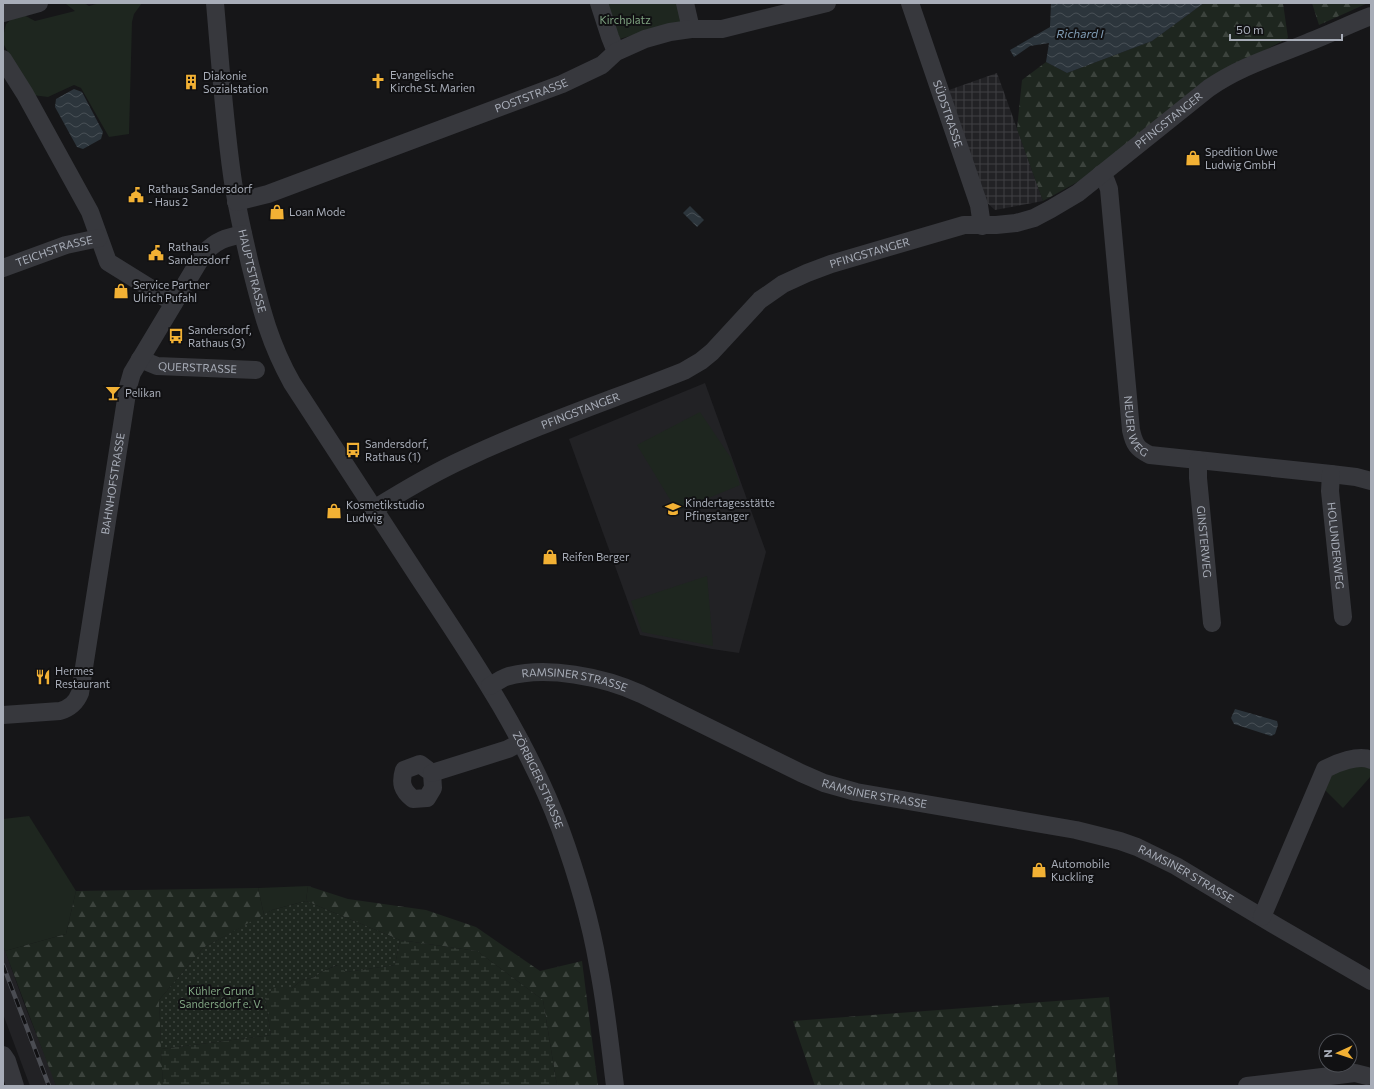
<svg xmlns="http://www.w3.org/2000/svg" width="1374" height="1089" font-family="Commissioner,sans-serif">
  <defs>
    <pattern id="industrial-grid" width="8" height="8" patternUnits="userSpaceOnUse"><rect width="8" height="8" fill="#222225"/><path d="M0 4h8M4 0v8" fill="none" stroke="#3f3f43"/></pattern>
    <pattern id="forest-firs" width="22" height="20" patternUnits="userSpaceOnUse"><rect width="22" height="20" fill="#1e261f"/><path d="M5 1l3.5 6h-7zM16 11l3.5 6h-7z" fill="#3c433d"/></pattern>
    <pattern id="wetland-marsh" width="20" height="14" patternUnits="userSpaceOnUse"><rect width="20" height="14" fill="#1e261f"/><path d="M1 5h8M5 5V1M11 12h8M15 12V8" fill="none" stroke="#3c433d"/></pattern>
    <pattern id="garden-dots" width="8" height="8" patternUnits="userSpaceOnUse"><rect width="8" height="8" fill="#1e261f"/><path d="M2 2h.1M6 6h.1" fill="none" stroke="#3c433d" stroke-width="1.8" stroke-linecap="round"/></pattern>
    <pattern id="water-waves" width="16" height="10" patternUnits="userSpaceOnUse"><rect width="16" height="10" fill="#2c353c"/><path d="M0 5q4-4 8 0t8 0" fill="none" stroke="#485056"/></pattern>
  </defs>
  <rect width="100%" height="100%" fill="#161618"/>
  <g fill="#222225">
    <path d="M705,383L766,552L739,653L712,649L640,635L569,439Z"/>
    <path d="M3,945L25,1006L52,1073L56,1086H30L3,1014Z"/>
  </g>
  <path fill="url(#industrial-grid)" d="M997,73L1043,201L995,210L985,201L949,90Z"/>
  <g fill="#1e261f">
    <path d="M70,3H84L89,6L100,3H142L134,14L132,22L129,134L109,137L81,88L74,85L48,97L32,95L4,45L3,37L6,24L13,18L22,14L35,21L75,11L66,4Z"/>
    <path d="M602,3H681L685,21L612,41Z"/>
    <path d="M700,412L731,458L740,485L677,511L637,445Z"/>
    <path d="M707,576L713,646L642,632L631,601Z"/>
    <path d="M1371,760V776L1343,808L1318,783L1325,769Z"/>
    <path d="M29,816L76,891L66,934L5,951L3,945V819Z"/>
    <path d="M308,886L306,901L272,910L264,915L258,888Z"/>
  </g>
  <g fill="url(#forest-firs)">
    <path d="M1204,3H1283L1288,38L1218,75L1083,179L1043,201L1017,129L1022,80L1046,62L1067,73L1152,41Z"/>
    <path d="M1312,3H1368L1319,25Z"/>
    <path d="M308,886L348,899L426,910L476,927L540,971L582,961L598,1086H557L543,1000L477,951L400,940L306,901Z"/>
    <path d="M258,888L264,915L203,948L159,1000L163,1086H56L5,951L66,934L76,891Z"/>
    <path d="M1109,997L1118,1086H815L793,1021Z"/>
  </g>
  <path fill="url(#wetland-marsh)" d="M400,940L477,951L543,1000L557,1086H163L161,1049L271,1035L265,998L273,988H292L302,980L314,977L323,971L338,965L346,972L395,965Z"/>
  <path fill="url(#garden-dots)" d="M306,901L400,940L395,965L346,972L337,965L323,971L314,977L302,980L292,988H273L265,998L271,1035L161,1049L159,1000L203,948L272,910Z"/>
  <g fill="url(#water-waves)">
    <path d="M1051,3H1204L1152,41L1067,73L1046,62L1049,43L1030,46L1014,57L1010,50L1050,27Z"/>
    <path d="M74,89L82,92L103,132L101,139L83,149L77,147L55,107L56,99Z"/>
    <path d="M690,206L704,220L697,227L683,213Z"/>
    <path d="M1235,709L1277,721L1278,725L1275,734L1271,736L1234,724L1231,718Z"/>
  </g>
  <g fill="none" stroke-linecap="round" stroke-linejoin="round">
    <g stroke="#37383d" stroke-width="18">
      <path id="s1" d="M215,3C220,60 224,118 232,175C236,205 243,234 250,264C261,308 269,342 292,383C334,448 376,513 419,578C472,658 526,737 560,828C576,872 590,918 598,965C606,1005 610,1046 615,1086"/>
      <path d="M599,3L610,37L616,52"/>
      <path d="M685,3L691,29"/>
      <path id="s2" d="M910,3L979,205L982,226"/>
      <path d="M3,13L39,3"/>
      <path d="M3,59L25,94L90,212L108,262L174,303"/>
      <path id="s3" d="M1101,174L1106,181L1109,189L1131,430C1134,444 1137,449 1150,455L1331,474L1356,477L1371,481"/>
      <path id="s4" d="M236,202L268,194L562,84L602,65L616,52L645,39L670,32L691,29H722L827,3"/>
      <path id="s5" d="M3,268L66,245L99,238"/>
      <path id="s6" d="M140,359L157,366L256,370"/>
      <path id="s7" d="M1198,460V478L1212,623"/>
      <path id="s8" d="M1331,474L1330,491L1343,617"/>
      <path id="s9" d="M374,509C403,491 433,473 464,459C536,425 611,400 684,371L701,361L712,352L760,300L783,284L807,273L831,264L964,225H996L1016,223L1034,218L1051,209L1078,193L1209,88C1241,66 1273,57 1309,42C1330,34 1350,24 1371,16"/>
      <path id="s10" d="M490,686C495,683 501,679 506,677C546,665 604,677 641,694L801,773L824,783L856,792L1076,830L1120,841L1137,847L1176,866L1278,927L1371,981"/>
      <path id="s11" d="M3,715L60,711C70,708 76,703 80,693L128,387L132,373L204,253C217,240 225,238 243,234"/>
      <path d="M420,764L432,773L433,788L427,798L413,799C402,790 400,783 404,770Z"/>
      <path d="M432,773L508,749L521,742"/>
      <path d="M1262,917L1325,769C1336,763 1359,754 1371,760"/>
      <path d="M3,1055L7,1061L15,1086"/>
      <path d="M1247,1086L1355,1073L1367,1076"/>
    </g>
    <defs>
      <path id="rail" d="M3,965L49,1086"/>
    </defs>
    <use href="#rail" stroke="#4a4c52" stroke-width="4.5"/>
    <use href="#rail" stroke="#111113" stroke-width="3" stroke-dasharray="9" stroke-linecap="butt"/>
  </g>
  <defs>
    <symbol id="church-bare" viewBox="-9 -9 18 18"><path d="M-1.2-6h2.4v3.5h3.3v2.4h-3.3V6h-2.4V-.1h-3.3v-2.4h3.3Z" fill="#f2b134" stroke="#111113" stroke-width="2.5" paint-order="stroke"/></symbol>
    <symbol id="building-bare" viewBox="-9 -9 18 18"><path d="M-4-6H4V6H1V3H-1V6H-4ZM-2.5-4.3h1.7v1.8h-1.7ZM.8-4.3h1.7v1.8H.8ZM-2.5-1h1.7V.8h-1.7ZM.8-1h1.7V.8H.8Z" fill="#f2b134" stroke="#111113" stroke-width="2.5" paint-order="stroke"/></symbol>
    <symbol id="shop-bare" viewBox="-9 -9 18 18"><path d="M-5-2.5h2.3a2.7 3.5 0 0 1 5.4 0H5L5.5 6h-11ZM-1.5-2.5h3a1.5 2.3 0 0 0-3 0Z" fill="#f2b134" stroke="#111113" stroke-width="2.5" paint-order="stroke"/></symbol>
    <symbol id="civic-bare" viewBox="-9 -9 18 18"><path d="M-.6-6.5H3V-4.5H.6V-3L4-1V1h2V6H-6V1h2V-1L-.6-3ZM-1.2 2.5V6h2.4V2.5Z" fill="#f2b134" stroke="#111113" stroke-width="2.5" paint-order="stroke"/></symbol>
    <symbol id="bus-bare" viewBox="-9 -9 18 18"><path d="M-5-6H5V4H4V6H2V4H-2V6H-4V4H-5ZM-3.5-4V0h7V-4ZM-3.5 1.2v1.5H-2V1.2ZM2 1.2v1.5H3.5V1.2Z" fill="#f2b134" stroke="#111113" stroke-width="2.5" paint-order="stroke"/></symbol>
    <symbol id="bar-bare" viewBox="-9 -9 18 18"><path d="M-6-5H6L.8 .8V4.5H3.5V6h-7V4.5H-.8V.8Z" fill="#f2b134" stroke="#111113" stroke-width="2.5" paint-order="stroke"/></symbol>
    <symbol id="school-bare" viewBox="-9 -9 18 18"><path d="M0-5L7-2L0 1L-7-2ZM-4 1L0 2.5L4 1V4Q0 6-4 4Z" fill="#f2b134" stroke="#111113" stroke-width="2.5" paint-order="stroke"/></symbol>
    <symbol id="restaurant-bare" viewBox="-9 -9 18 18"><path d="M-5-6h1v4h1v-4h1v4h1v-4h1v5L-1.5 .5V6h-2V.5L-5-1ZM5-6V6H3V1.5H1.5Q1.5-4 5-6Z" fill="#f2b134" stroke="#111113" stroke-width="2.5" paint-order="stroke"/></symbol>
  </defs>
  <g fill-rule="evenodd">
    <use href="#church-bare" x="367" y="70" width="22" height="22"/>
    <use href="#building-bare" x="180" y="71" width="22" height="22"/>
    <use href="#shop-bare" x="1182" y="147" width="22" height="22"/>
    <use href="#civic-bare" x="125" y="184" width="22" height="22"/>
    <use href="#shop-bare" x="266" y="201" width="22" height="22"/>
    <use href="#civic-bare" x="145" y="242" width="22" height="22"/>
    <use href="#shop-bare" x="110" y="280" width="22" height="22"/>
    <use href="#bus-bare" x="165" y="325" width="22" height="22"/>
    <use href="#bar-bare" x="102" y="382" width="22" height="22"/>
    <use href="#bus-bare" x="342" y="439" width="22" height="22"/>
    <use href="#school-bare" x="662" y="498" width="22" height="22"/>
    <use href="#shop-bare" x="323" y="500" width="22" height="22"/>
    <use href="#shop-bare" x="539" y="546" width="22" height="22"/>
    <use href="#restaurant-bare" x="32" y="666" width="22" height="22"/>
    <use href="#shop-bare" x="1028" y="859" width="22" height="22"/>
  </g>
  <g text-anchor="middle" stroke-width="4" stroke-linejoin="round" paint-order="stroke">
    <g font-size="11" fill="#7fa381" stroke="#111113">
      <text x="625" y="24">Kirchplatz</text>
      <text x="221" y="995">Kühler Grund<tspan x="221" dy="13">Sandersdorf e. V.</tspan></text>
    </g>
    <g font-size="11" fill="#a8adb8" stroke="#111113" text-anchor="start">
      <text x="390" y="79">Evangelische<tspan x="390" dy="13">Kirche St. Marien</tspan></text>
      <text x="203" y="80">Diakonie<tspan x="203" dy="13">Sozialstation</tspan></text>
      <text x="1205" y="156">Spedition Uwe<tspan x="1205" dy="13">Ludwig GmbH</tspan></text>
      <text x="148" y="193">Rathaus Sandersdorf<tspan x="148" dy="13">- Haus 2</tspan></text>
      <text x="289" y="216">Loan Mode</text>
      <text x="168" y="251">Rathaus<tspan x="168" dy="13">Sandersdorf</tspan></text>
      <text x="133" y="289">Service Partner<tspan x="133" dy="13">Ulrich Pufahl</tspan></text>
      <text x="188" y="334">Sandersdorf,<tspan x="188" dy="13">Rathaus (3)</tspan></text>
      <text x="125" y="397">Pelikan</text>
      <text x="365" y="448">Sandersdorf,<tspan x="365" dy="13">Rathaus (1)</tspan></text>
      <text x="685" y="507">Kindertagesstätte<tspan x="685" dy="13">Pfingstanger</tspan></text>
      <text x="346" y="509">Kosmetikstudio<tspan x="346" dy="13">Ludwig</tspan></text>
      <text x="562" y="561">Reifen Berger</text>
      <text x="55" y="675">Hermes<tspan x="55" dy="13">Restaurant</tspan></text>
      <text x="1051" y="868">Automobile<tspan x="1051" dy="13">Kuckling</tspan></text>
    </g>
    <g font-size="11" fill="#a8adb8" stroke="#111113">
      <text dy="4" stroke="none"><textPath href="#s4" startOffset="314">POSTSTRASSE</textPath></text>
      <text dy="4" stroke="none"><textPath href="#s2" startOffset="117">SÜDSTRASSE</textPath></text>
      <text dy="4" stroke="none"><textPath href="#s9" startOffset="901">PFINGSTANGER</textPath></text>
      <text dy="4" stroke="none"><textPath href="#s5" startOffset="54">TEICHSTRASSE</textPath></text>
      <text dy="4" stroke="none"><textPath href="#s9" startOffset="565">PFINGSTANGER</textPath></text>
      <text dy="4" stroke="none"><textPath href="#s1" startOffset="271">HAUPTSTRASSE</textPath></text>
      <text dy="4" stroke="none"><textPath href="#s6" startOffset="59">QUERSTRASSE</textPath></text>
      <text dy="4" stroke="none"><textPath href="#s9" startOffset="229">PFINGSTANGER</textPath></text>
      <text dy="4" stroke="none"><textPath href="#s3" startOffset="257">NEUER WEG</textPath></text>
      <text dy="4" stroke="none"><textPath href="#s11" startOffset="297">BAHNHOFSTRASSE</textPath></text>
      <text dy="4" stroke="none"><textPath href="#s7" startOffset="82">GINSTERWEG</textPath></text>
      <text dy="4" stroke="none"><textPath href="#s8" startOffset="72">HOLUNDERWEG</textPath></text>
      <text dy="4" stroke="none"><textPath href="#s10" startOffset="88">RAMSINER STRASSE</textPath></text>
      <text dy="4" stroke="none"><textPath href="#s1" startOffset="858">ZÖRBIGER STRASSE</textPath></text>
      <text dy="4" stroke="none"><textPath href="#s10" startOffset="412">RAMSINER STRASSE</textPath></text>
      <text dy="4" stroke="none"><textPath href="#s10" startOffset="736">RAMSINER STRASSE</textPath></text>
    </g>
    <g font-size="12" font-style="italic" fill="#7f9bb3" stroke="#111113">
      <text x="1080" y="38">Richard I</text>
    </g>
  </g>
  <rect width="1374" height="1089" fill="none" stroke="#a8adb8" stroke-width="8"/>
  <g transform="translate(1338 1053) rotate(267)"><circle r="19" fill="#111113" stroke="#4d4f55"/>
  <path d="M0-3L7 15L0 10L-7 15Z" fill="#f2b134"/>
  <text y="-6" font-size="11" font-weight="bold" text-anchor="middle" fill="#a8adb8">N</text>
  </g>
  <path d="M1230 34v6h112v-6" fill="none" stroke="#a8adb8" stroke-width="2"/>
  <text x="1236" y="34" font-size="12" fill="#a8adb8" stroke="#111113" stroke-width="3" paint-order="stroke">50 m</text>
</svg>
